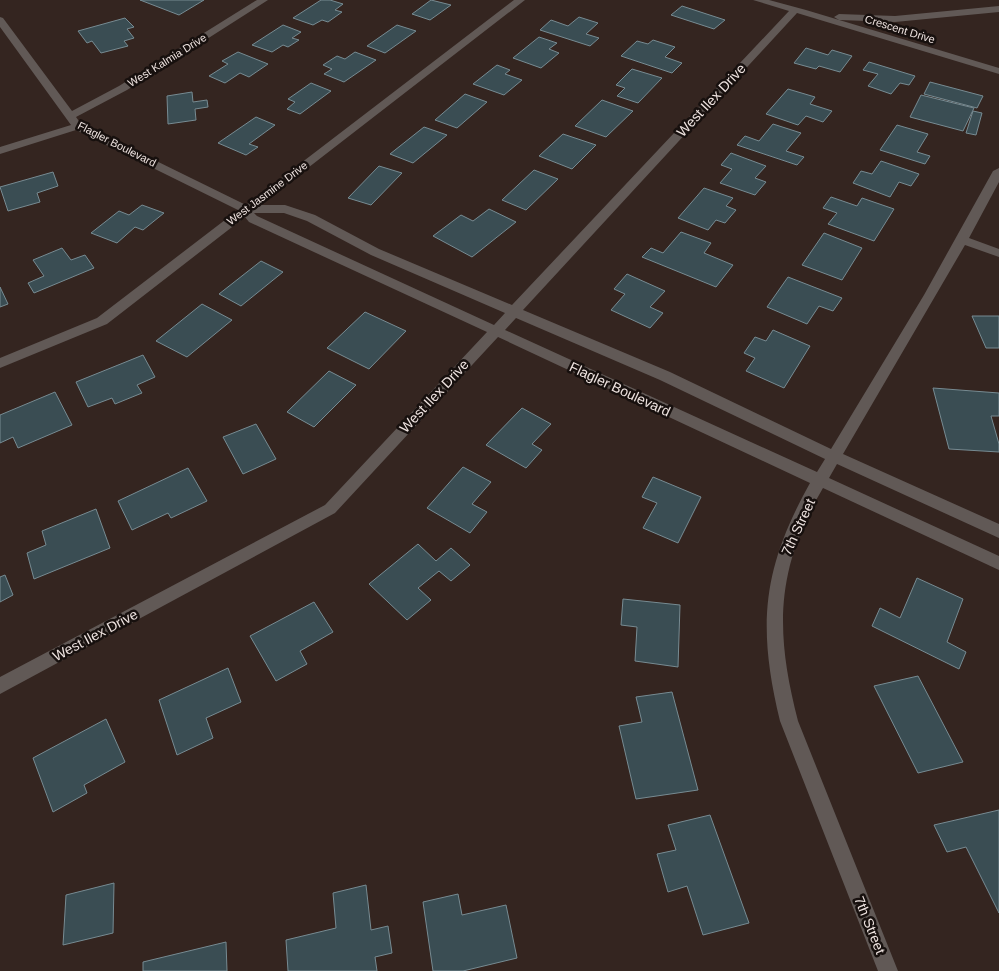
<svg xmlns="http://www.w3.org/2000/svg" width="999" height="971" font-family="Helvetica,sans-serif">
  <rect width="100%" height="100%" fill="#342520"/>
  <g fill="#3a4d53" stroke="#778b92">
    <path d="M140,0H204L179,15Z"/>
    <path d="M321,0H330L343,4L335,10L342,12L328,22L322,20L313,25L293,18Z"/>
    <path d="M431,0L451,5L430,20L412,14Z"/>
    <path d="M682,6L725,20L714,29L671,15Z"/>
    <path d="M579,17L598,23L586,34L599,38L590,46L540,30L551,20L568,26Z"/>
    <path d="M125,18L134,27L127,29L134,38L124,41L128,46L101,53L92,41L87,43L78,31Z"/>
    <path d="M283,25L301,32L292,38L299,40L288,47L283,45L272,52L252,45Z"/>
    <path d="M397,25L416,31L385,53L367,46Z"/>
    <path d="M539,37L557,43L549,49L559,53L541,68L513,58Z"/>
    <path d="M653,40L675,47L665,57L682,63L672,73L621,56L637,41L648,44Z"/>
    <path d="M806,48L828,55L832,50L852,56L840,72L819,66L816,69L794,63Z"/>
    <path d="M238,52L268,64L249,77L240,73L225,83L209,76L228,64L222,61Z"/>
    <path d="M355,52L376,60L344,82L324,74L332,69L323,65L337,56L345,59Z"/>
    <path d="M869,62L915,76L909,85L900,83L891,94L868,86L878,74L863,70Z"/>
    <path d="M497,65L510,70L505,74L522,80L504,95L473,84Z"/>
    <path d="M632,69L662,78L638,103L617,96L625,88L616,85Z"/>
    <path d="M930,82L983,96L977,108L924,94Z"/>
    <path d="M311,83L331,91L300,114L287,109L295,102L288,99Z"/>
    <path d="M788,89L815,97L810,104L832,111L823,122L806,116L798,125L766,114Z"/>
    <path d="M192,92L193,102L207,100L208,107L195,109L196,120L168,124L167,96Z"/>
    <path d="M465,94L487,102L457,128L435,120Z"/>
    <path d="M921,95L974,108L963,131L910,117Z"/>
    <path d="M602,100L633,111L606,137L575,126Z"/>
    <path d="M973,111L982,113L976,135L966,133Z"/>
    <path d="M256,117L275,125L249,144L258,147L246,155L218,143Z"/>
    <path d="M773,124L801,133L786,151L804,157L797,165L737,145L745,136L759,141Z"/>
    <path d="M897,125L928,134L917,152L930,156L925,164L880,150Z"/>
    <path d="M424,127L447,135L413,163L390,154Z"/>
    <path d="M563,134L596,145L572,169L539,156Z"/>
    <path d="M731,153L766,166L755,178L766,182L755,195L720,183L732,169L721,165Z"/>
    <path d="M881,161L919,174L911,186L899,182L890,197L853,183L861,171L872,174Z"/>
    <path d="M379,166L402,173L371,205L348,198Z"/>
    <path d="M534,170L558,179L526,210L502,200Z"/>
    <path d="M53,172L58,186L37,193L40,202L8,211L0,187Z"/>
    <path d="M704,188L733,198L726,206L736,210L725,223L716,220L708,230L678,218Z"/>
    <path d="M831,197L857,206L862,198L894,209L874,241L828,224L837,213L823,208Z"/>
    <path d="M142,205L164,213L143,230L135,227L117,243L91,233L119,211L129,215Z"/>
    <path d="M489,209L516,222L472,257L433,236L461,215L473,221Z"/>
    <path d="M681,232L711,243L704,253L733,265L716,287L642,257L651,248L663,253Z"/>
    <path d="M824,233L862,248L842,280L802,265Z"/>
    <path d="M62,248L71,260L85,255L94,268L34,293L28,283L44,276L33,260Z"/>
    <path d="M261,261L283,272L241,306L219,294Z"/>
    <path d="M627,274L665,291L650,307L663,313L650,328L611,310L625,294L614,289Z"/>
    <path d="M788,277L842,298L833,311L819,306L807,324L767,307Z"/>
    <path d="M0,287L8,304L0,307Z"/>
    <path d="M202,304L232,320L187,357L156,341Z"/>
    <path d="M365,312L406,331L369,369L327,348Z"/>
    <path d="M972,316H999V348H986Z"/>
    <path d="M773,330L810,346L784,388L746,371L755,358L744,353L755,337L766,341Z"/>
    <path d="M143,355L155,377L137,385L142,393L115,404L112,398L88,407L76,382Z"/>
    <path d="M329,371L356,385L314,427L287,412Z"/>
    <path d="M933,388L999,393V416H991L999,444V452L949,449Z"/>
    <path d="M55,392L72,425L18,448L13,437L0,443V415Z"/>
    <path d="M522,408L551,424L532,444L542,450L526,468L486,445Z"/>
    <path d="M256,424L276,459L243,474L223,437Z"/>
    <path d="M463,467L491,482L472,504L487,512L470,533L427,508Z"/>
    <path d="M188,468L207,501L171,518L168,513L132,530L118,501Z"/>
    <path d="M653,477L701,497L678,543L643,528L657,503L642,497Z"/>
    <path d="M96,509L110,548L34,579L27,553L46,545L42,531Z"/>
    <path d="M418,544L436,561L451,548L470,565L451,581L439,571L418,588L431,600L407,620L369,584Z"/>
    <path d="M5,575L13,595L0,602V577Z"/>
    <path d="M917,578L963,599L947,642L966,652L959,669L872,626L880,608L900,618Z"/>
    <path d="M623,599L680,605L678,667L635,661L637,627L621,625Z"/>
    <path d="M314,602L333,632L300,651L307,664L276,681L250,636Z"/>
    <path d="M228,668L241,702L206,718L213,738L177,755L159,700Z"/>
    <path d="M918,676L963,762L918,773L874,686Z"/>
    <path d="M672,692L698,790L636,799L619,726L642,722L636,697Z"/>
    <path d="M106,719L125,762L84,785L87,793L53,812L33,758Z"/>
    <path d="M999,810V913L966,847L947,852L934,825Z"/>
    <path d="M710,815L749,923L703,935L687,886L668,892L657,854L676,850L668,825Z"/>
    <path d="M114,883L113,933L63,945L66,895Z"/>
    <path d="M366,885L371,930L388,926L392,953L375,957L377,971H288L286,940L336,928L333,893Z"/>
    <path d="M458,894L462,915L506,905L517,958L463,971H433L423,902Z"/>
    <path d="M226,942L227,971H143V962Z"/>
  </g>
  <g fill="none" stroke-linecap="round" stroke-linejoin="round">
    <g fill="#615956" fill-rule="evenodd">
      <path d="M257,0H268L127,90L76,117L81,124L246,205L514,0H525L260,205H285L315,215L379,249L512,305L789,11L753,0H769L806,10L999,68V74L797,13L523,310L670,372L831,449L924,295L993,171L999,168V182L969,238L999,249V257L965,245L843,454L999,524V538L837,464L829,478L999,556V570L823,488C775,570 775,632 798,721L898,971H878L780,721C757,626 762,569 810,483L498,337L335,513L0,694V677L325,505L487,332L249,222L245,217L107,324L0,368V358L97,318L238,210L76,130L0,154V147L71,125L0,27V17L3,18L72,111L119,86ZM254,213H284L307,221L371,255L505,313L494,325L257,216ZM516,318L660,380L825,459L817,472L505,330Z"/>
      <path d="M999,6V12L895,22L839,20L834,17L839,14L895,16Z"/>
    </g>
  </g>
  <g text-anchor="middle" stroke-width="5" stroke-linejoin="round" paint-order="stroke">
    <g font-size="11" fill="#eee3e0" stroke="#17100e">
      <text transform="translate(900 29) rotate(17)" y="4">Crescent Drive</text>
      <text transform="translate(167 60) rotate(-32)" y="4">West Kalmia Drive</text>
      <text transform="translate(117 144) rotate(27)" y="4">Flagler Boulevard</text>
      <text transform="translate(267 193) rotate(-37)" y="4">West Jasmine Drive</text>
    </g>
    <g font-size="14" fill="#eee3e0" stroke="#17100e">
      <text transform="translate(711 100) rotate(-47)" y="5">West Ilex Drive</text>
      <text transform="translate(620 389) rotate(25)" y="5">Flagler Boulevard</text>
      <text transform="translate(434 396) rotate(-47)" y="5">West Ilex Drive</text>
      <text transform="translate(798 527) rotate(-65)" y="5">7th Street</text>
      <text transform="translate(95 635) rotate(-28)" y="5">West Ilex Drive</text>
      <text transform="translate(870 925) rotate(68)" y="5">7th Street</text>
    </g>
  </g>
</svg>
